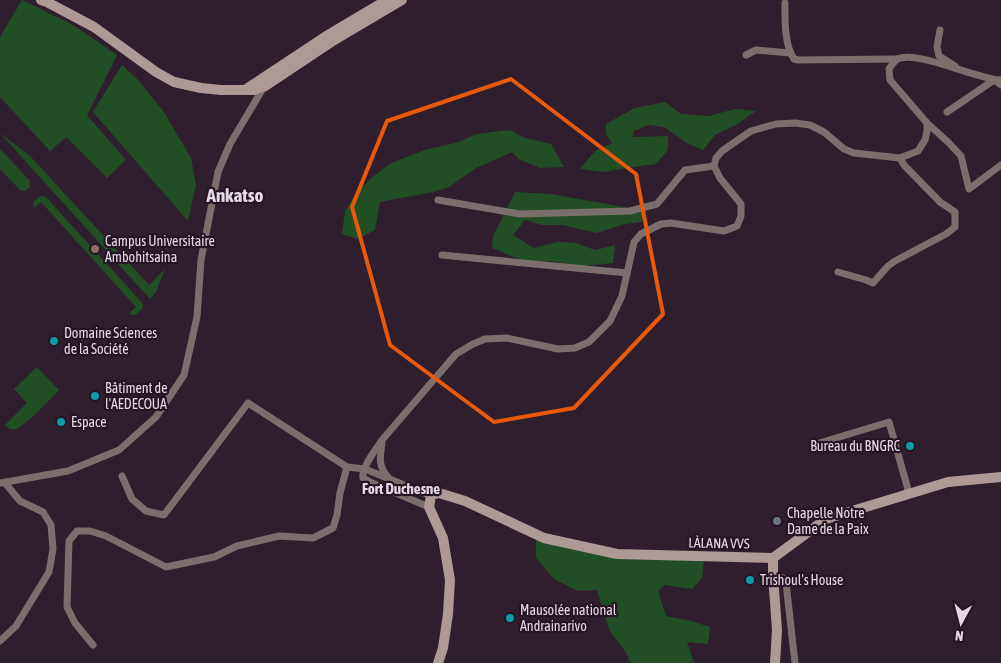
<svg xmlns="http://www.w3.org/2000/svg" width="1001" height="663" font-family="'Asap Condensed',sans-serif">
  <rect width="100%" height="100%" fill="#2f1f2e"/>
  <g fill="#214e25">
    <path d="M22,0L73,25L117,55L87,115L126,160L107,178L66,137L50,151L0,97V37Z"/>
    <path d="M122,65L137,79L164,112L191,158L196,185L188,221L93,112Z"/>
    <path d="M665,102L681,114L709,116L735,109L756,111L736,125L715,135L703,150L687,143L664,127L648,125L634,131L633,137L668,136V150L656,164L626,168L603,172L580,169L595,151L612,143L606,134V124L635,108Z"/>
    <path d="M510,130L525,138L551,144L564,167L540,168L519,159L512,152L476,168L449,187L433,192L380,202L375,230L358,239L342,234L345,211L357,192L374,176L391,163L425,150L459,142L476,134Z"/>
    <path d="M0,133L30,156L149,285L165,269L156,292L150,299Z"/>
    <path d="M0,149L30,181V187L25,191L20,190L0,169Z"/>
    <path d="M515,192L551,194L646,211L642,222L625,224L597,233L562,225H542L525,220L513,235L534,248L557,242L576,243L595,250L615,245L613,263L581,266L551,261H524L492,248L493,236Z"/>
    <path d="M43,196L46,197L143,304L142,309L135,315H132L129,313L136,307L41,202L34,208L33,202L39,197Z"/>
    <path d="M37,367L59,390C51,398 24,427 16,429C11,431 8,427 5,425L27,403L14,389Z"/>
    <path d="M536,540L704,559L702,578L692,589L664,585L658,591L666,616L691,621L710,627L708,644L687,642L694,663H630L626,652L609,630L597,590L578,591L554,579L536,558Z"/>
  </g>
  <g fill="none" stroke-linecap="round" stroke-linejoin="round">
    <g stroke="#7b6f6d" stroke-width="7">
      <path d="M785,3C785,20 784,44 794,59L798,60L897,59"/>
      <path d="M940,30L937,47L939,56L955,66"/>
      <path d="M746,55L756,50L790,53"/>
      <path d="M947,112L994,80L1001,85"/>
      <path d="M927,123L949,143L961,156L969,189L1001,165"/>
      <path d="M438,200L520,214L630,211L657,204L685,170L714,166"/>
      <path d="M442,255L627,273"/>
      <path d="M838,272L866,280L873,283L888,266L895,261L946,234L955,227V212L940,202L904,165L900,158"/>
      <path d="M382,443C380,457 378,467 388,477"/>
      <path d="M816,444L889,422L909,493"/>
      <path d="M122,476L132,499L146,511L164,515L248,403L347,467L365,469L431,496"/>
      <path d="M0,483L68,471L119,450L156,417L184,375L197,317L201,260L218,172L230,144L265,85"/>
      <path d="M429,507L372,483L363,478C361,468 376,449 382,440L456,354L473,344L485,339L507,338L558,349L575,348L589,342L610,321L622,296L634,242L641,234L661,224L671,223L724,231L737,226L741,216V204L720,178L714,166L716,158L722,151L751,131L776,124L795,123L810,125L824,132L844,149L854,153L900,158L918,151L925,140L927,131V123L890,80L889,69C891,66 894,62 896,60C914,48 978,80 1001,80"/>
      <path d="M773,575L783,578L786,583L795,663"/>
      <path d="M0,641L16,626L49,572L53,549L51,525L43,512L20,501L5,483"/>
      <path d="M93,645L75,623L67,607L69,541L77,531H90L106,536L166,567L214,557L237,546L279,536L313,538L333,528L337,515L340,493L347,467"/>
    </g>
    <g stroke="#ad9996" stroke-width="10">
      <path d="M41,0L47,2L94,27L156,72L174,82L201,88L221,90H254L265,86L331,42L402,0"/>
      <path d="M248,88L328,35L387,0"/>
      <path d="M773,558V575L777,630L775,663"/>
      <path d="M438,663L443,648L448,614L450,580L443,538L429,507L431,496L434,494L439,493L465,501L544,538L617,554L773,558L826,519L948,482L1001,477"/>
    </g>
  </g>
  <path fill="none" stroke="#e8590c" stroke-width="4" stroke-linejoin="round" d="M511,79L636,174L663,314L574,408L494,422L390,345L352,207L387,121Z"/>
  <circle fill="#8d6e63" stroke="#251524" stroke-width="2" cx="95" cy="249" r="5"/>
  <g fill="#0f9aa8" stroke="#251524" stroke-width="2">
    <circle cx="54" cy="341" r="5"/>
    <circle cx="95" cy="396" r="5"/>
    <circle cx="61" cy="422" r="5"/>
    <circle cx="910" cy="446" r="5"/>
    <circle cx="750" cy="580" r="5"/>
    <circle cx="510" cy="618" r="5"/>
  </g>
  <circle fill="#6b7280" stroke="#251524" stroke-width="2" cx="777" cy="521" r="5"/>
  <g text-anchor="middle" stroke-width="4.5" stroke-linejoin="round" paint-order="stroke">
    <g font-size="14" fill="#e4d9e3" stroke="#251524" text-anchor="start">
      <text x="105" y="246">Campus Universitaire<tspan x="105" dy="16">Ambohitsaina</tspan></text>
      <text x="64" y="338">Domaine Sciences<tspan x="64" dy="16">de la Société</tspan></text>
      <text x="105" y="393">Bâtiment de<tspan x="105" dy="16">l'AEDECOUA</tspan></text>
      <text x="71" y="427">Espace</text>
      <text x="900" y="451" text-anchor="end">Bureau du BNGRC</text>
      <text x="787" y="518">Chapelle Notre<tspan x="787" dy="16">Dame de la Paix</tspan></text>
      <text x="760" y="585">Trishoul's House</text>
      <text x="520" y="615">Mausolée national<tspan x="520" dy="16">Andrainarivo</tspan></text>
    </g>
    <g font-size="14" fill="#e4d9e3" stroke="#251524">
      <text transform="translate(719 543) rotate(1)" y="5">LÀLANA VVS</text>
    </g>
    <g font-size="15" font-weight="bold" fill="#e4d9e3" stroke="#251524">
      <text x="401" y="494">Fort Duchesne</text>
    </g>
    <g font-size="19" font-weight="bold" fill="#e4d9e3" stroke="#251524">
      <text x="235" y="202">Ankatso</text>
    </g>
  </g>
  <g transform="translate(961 623) rotate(187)" stroke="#251524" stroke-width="4" paint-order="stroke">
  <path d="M0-4L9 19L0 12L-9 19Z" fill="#e4d9e3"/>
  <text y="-8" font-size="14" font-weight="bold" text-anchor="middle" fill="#e4d9e3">N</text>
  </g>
</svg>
